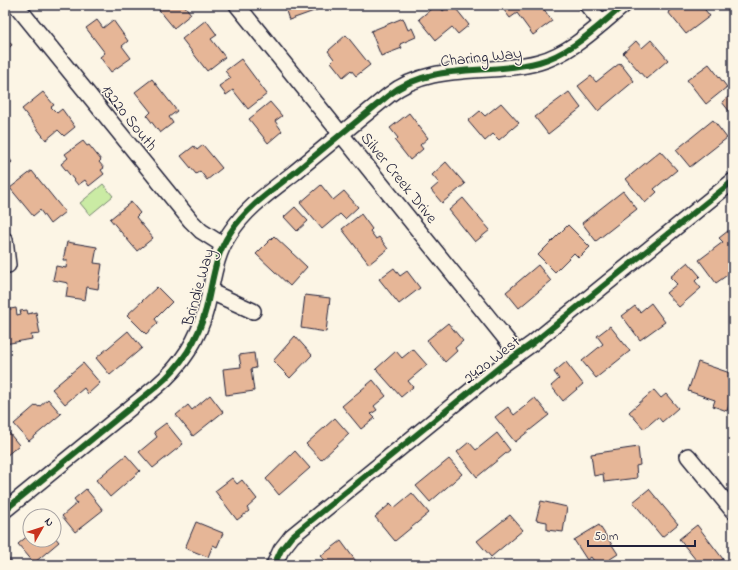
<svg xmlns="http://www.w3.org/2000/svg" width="738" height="570" font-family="'Indie Flower',sans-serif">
  <rect width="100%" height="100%" fill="#fcf5e5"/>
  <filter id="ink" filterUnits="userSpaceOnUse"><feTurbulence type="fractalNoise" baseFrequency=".025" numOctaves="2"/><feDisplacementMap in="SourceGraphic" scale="8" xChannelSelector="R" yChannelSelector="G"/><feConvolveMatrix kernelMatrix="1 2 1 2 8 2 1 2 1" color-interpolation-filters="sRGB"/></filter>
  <g filter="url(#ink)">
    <path fill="#caeba4" stroke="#768670" d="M103,184L113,196L90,215L80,203Z"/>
    <g fill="#e6b697" stroke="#22223b">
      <path d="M155,5H184L191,14L174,28Z"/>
      <path d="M284,5H327L328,6L289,20Z"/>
      <path d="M436,5H439L443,11L450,5H453L469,25L458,34L452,27L436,40L419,19Z"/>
      <path d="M500,5H541L552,21L533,35L517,13L510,18Z"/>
      <path d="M677,5H701L710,16L686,34L668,12Z"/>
      <path d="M403,18L408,30L412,28L416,37L400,44L402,48L381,56L371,31Z"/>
      <path d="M97,20L103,28L113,20L128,41L122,46L131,58L111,72L100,57L105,53L86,28Z"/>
      <path d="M206,20L217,35L211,39L225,57L207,71L182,39Z"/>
      <path d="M346,35L370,65L356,76L351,70L343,77L331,62L334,59L328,51Z"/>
      <path d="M5,36L12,45L5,51Z"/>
      <path d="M651,40L668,60L646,79L623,53L636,41L642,48Z"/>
      <path d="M241,59L267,94L248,109L233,90L226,95L219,86L231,78L225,71Z"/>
      <path d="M620,63L634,81L598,111L578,86L591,76L596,82Z"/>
      <path d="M709,64L727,87L706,104L687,80Z"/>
      <path d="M152,79L177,111L169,117L173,123L160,133L147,116L151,112L135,92Z"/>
      <path d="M43,92L54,105L51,107L57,113L62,109L75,127L64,136L58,130L46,140L22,109Z"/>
      <path d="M569,92L581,108L548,134L535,117Z"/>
      <path d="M733,93V116L722,102Z"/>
      <path d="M270,102L282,116L275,121L282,131L268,143L249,119Z"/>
      <path d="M501,103L519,123L499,140L493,134L485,141L468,121L480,111L485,116Z"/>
      <path d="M409,113L428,138L420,145L423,149L410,160L395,141L398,138L390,128Z"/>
      <path d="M713,120L727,138L690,167L676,150Z"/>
      <path d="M83,141L87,146L89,145L101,160L99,162L104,168L101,170L104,174L89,186L85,180L78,185L61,164L68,158L65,154Z"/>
      <path d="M203,145L222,168L207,180L200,171L196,174L181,156L194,146L197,150Z"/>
      <path d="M660,151L677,170L654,189L657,192L645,203L626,179Z"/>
      <path d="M5,153L12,162L5,169Z"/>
      <path d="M446,162L465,184L442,203L431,190L439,183L432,175Z"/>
      <path d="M32,171L65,212L50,224L40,210L33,216L10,188Z"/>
      <path d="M321,185L333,200L344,191L358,207L345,219L340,214L322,229L300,203Z"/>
      <path d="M623,191L637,209L596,241L582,223Z"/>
      <path d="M463,198L490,230L475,242L449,210Z"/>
      <path d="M131,202L140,213L136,217L153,238L137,251L110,219Z"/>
      <path d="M295,207L308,221L297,231L284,217Z"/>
      <path d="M361,214L372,229L370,231L376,239L379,237L388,249L369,264L342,229Z"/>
      <path d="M568,225L590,247L579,258L574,253L555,272L538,255Z"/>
      <path d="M733,227V271L716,283L699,260L723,242L719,238Z"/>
      <path d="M274,236L307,267L290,286L256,254Z"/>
      <path d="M67,242L97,247L94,263L102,264L98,289L87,287L85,300L66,297L68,283L53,280L56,266L66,268L67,260H63Z"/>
      <path d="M688,262L700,276L695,281L701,288L679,307L666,293L677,284L670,277Z"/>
      <path d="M538,265L551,281L519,308L506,292Z"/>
      <path d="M394,268L400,276L407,271L420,288L399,304L379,279Z"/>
      <path d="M157,287L172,302L155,319L158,323L146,334L127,315Z"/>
      <path d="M305,295L330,298L326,332L301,328Z"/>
      <path d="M651,303L665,322L640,340L622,316L635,306L640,312Z"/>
      <path d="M16,308L17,315L21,314L20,311L27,310L28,314L36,312L40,334L31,335L32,339L5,344V310Z"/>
      <path d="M448,323L463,341L455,348L457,351L445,362L427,340Z"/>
      <path d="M610,326L630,351L596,378L582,361L603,344L597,336Z"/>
      <path d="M128,331L142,348L110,375L96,358Z"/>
      <path d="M295,336L312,355L290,378L273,361Z"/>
      <path d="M413,349L427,365L408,381L413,387L401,397L376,369L396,351L402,358Z"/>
      <path d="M254,353L256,368L251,369L254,391L226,395L223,369L241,367L239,355Z"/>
      <path d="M566,362L583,384L563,401L551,386L559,379L554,372Z"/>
      <path d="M698,362L730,373L728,380L733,381V393L727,411L713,406L715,400L688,391Z"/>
      <path d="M83,363L100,383L88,394L84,388L65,404L52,389Z"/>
      <path d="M373,380L386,396L374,406L377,410L371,414L375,418L361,429L342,406Z"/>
      <path d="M654,390L661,398L666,394L678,408L662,422L658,417L644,429L629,412Z"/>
      <path d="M210,395L223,412L193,436L176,415L188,405L192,410Z"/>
      <path d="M535,398L549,415L515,442L495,417L508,407L514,415Z"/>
      <path d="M48,399L61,414L29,441L14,424L36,405L39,407Z"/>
      <path d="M335,418L349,434L321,460L306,444Z"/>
      <path d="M166,423L183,444L153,468L139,452L157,437L154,432Z"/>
      <path d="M5,428L19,445L5,457Z"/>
      <path d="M497,433L510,450L477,477L457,452L469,442L476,450Z"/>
      <path d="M638,447L640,465L636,466L637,478L604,482L603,474L594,476L591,454Z"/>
      <path d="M295,451L310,468L279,495L266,479Z"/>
      <path d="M126,455L140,471L110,497L96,480Z"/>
      <path d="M449,459L462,474L430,502L416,486Z"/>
      <path d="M232,478L237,484L242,480L257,499L247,508L249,511L237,520L215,491Z"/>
      <path d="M86,489L103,510L75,532L62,516L77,503L74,499Z"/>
      <path d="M649,489L678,524L662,537L633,502Z"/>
      <path d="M412,493L429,513L395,541L375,517L390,504L394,508Z"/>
      <path d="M541,501L567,507L563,532L547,530V522L536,520Z"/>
      <path d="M510,515L523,530L491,557L477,541Z"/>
      <path d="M196,522L223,533L217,547L213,545L208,557L185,548Z"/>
      <path d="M599,525L618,554L601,565H597L591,557L587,560L574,540Z"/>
      <path d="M697,525L723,559L715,565H700L679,539Z"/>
      <path d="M30,534V540H54V536L59,542L34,563L18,544Z"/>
      <path d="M341,541L358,564L357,565H329L321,556Z"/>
      <path d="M5,555L14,565H5Z"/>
    </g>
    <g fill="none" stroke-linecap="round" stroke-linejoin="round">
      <defs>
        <g id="minor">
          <path d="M16,5L191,221L201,231L223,245"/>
          <path d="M237,5L518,354"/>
          <path d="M587,5L602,23"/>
          <path d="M5,240L8,265"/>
          <path d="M209,291L253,311"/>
          <path d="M688,456L733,511"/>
          <path d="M5,510L156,387C181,366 198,341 206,309C213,282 214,257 230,233C246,208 271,191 294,173C325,147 357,121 389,95C432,61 489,76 539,62C572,53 598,26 624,5"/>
          <path d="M274,565L281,550L292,536L501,366L533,343L733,181"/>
        </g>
      </defs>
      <use href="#minor" stroke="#22223b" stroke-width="18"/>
      <use href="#minor" stroke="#fcf5e5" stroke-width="15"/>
      <defs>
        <g id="cycleway">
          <path d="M5,510L156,387C181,366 198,341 206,309C213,282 214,257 230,233C246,208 271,191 294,173C325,147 357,121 389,95C432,61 489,76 539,62C572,53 598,26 624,5"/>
          <path d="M274,565L281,550L292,536L501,366L533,343L733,181"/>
        </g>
      </defs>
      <use href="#cycleway" stroke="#fcf5e5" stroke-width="8"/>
      <use href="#cycleway" stroke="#1b5e20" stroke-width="6"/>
    </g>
  </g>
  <g text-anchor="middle" stroke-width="3" stroke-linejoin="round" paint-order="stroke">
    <g font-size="16" fill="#22223b" stroke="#fcf5e5">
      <text transform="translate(481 56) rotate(-6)" y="6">Charing Way</text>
      <text transform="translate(130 117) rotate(51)" y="6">13220 South</text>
      <text transform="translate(400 177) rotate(51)" y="6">Silver Creek Drive</text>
      <text transform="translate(197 287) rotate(-74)" y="6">Brindie Way</text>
      <text transform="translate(491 359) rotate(-38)" y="6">2420 West</text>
    </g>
  </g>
  <rect width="738" height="570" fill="none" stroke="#fcf5e5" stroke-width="20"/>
  <rect x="10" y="10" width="718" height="550" fill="none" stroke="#22223b" stroke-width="1.5" filter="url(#ink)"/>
  <g transform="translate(42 528) rotate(51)"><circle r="19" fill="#fcf5e5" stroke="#a5a1a1"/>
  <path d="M0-3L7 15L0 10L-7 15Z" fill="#c8321e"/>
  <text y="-6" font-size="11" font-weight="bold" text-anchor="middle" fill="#22223b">N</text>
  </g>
  <path d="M588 540v6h107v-6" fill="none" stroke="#22223b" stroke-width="2"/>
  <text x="594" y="540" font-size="12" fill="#22223b" stroke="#fcf5e5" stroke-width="3" paint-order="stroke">50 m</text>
</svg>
